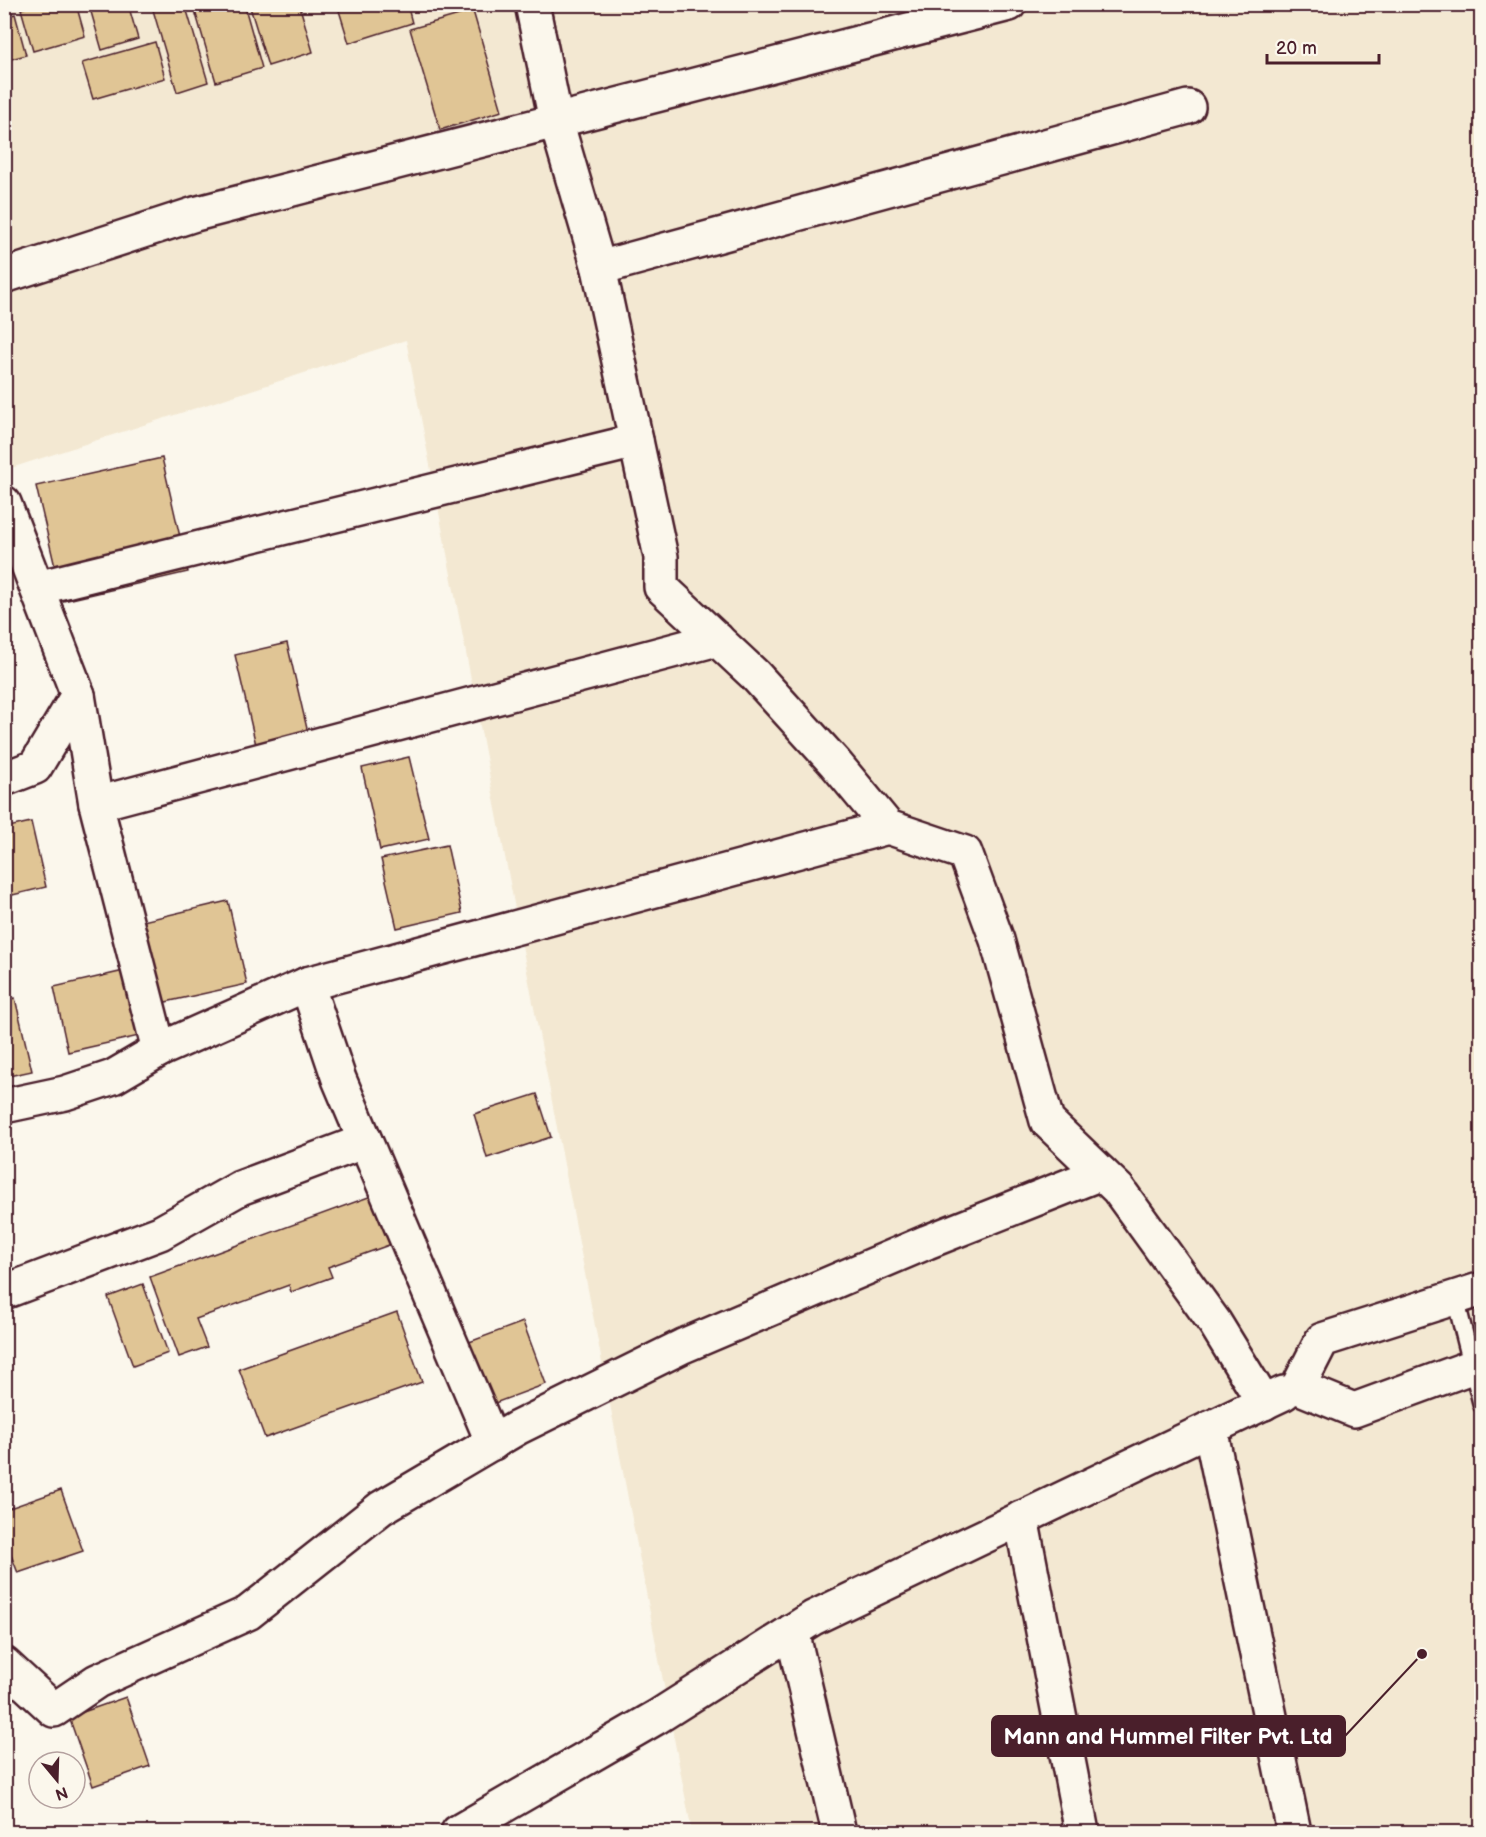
<svg xmlns="http://www.w3.org/2000/svg" width="1486" height="1837" font-family="'Balsamiq Sans',sans-serif">
  <rect width="100%" height="100%" fill="#fbf7ec"/>
  <filter id="ink" filterUnits="userSpaceOnUse"><feTurbulence type="fractalNoise" baseFrequency=".0167" numOctaves="2"/><feDisplacementMap in="SourceGraphic" scale="12" xChannelSelector="R" yChannelSelector="G"/><feConvolveMatrix kernelMatrix="1 2 1 2 8 2 1 2 1" color-interpolation-filters="sRGB"/></filter>
  <g filter="url(#ink)">
    <path fill="#f3e8d2" d="M4,5H1481V1832H692L406,340L5,470Z"/>
    <g fill="#e0c595" stroke="#4a1f2b" stroke-width="1.5">
      <path d="M35,4H76L85,36L33,51L21,9Z"/>
      <path d="M128,4L138,39L102,50L89,5Z"/>
      <path d="M171,4H185L208,82L177,92L153,10Z"/>
      <path d="M193,4H244L262,68L216,82Z"/>
      <path d="M249,4H299L313,52L268,66Z"/>
      <path d="M337,4H407L412,23L349,43Z"/>
      <path d="M473,11L502,111L440,130L410,29Z"/>
      <path d="M15,14L26,55L4,61V17Z"/>
      <path d="M155,42L165,78L93,99L82,63Z"/>
      <path d="M162,458L188,572L63,601L36,486Z"/>
      <path d="M287,643L308,733L256,745L235,655Z"/>
      <path d="M409,757L429,839L380,850L362,768Z"/>
      <path d="M31,822L46,887L4,897V828Z"/>
      <path d="M447,845L462,913L397,928L381,859Z"/>
      <path d="M228,901L247,984L161,1003L143,921Z"/>
      <path d="M124,971L139,1036L68,1052L54,987Z"/>
      <path d="M15,998L32,1071L4,1077V1001Z"/>
      <path d="M537,1094L551,1137L487,1158L474,1114Z"/>
      <path d="M396,1187L414,1236L328,1267L332,1277L291,1292L289,1285L196,1319L207,1347L179,1357L150,1277Z"/>
      <path d="M143,1284L168,1353L133,1366L108,1297Z"/>
      <path d="M397,1312L422,1382L265,1438L239,1369Z"/>
      <path d="M523,1322L546,1384L479,1409L456,1347Z"/>
      <path d="M61,1490L83,1551L18,1573L4,1537V1510Z"/>
      <path d="M126,1697L150,1766L93,1786L69,1717Z"/>
    </g>
    <g fill="none" stroke-linecap="round" stroke-linejoin="round">
      <defs>
        <path id="lane" d="M1455,1297L1482,1405"/>
        <g id="street">
          <path d="M532,4L556,121L599,268L661,557V587L755,675L835,763L888,827L965,853L997,940L1047,1121L1118,1189L1215,1323L1264,1403"/>
          <path d="M599,268L1188,107"/>
          <path d="M4,276L195,214L1009,4"/>
          <path d="M4,503L78,695L35,767L4,779"/>
          <path d="M37,588L636,441"/>
          <path d="M78,695L96,804L159,1050L307,984L339,1079L493,1443"/>
          <path d="M96,804L717,639"/>
          <path d="M307,984L888,827"/>
          <path d="M4,1106L65,1093L113,1077L159,1050"/>
          <path d="M4,1292L160,1233L240,1188L365,1141"/>
          <path d="M1210,1428L1294,1832"/>
          <path d="M1021,1518L1082,1832"/>
          <path d="M792,1631L839,1832"/>
          <path d="M4,1664L54,1710L97,1681L248,1613L381,1508L517,1428L683,1346L927,1242L1101,1173"/>
          <path d="M458,1832L657,1717L813,1618L1284,1393"/>
        </g>
        <path id="secondary" d="M1482,1289L1322,1340L1298,1387L1354,1410L1482,1363"/>
      </defs>
      <use href="#lane" stroke="#4a1f2b" stroke-width="21"/>
      <use href="#street" stroke="#4a1f2b" stroke-width="38"/>
      <use href="#secondary" stroke="#4a1f2b" stroke-width="38"/>
      <use href="#lane" stroke="#fbf7ec" stroke-width="16"/>
      <use href="#street" stroke="#fbf7ec" stroke-width="33"/>
      <use href="#secondary" stroke="#fbf7ec" stroke-width="33"/>
    </g>
  </g>
  <path fill="none" stroke="#4a1f2b" stroke-width="2" d="M1422 1654L1345 1736"/>
  <circle fill="#4a1f2b" stroke="#fbf7ec" stroke-width="2" cx="1422" cy="1654" r="6"/>
  <rect fill="#4a1f2b" stroke="#4a1f2b" stroke-width="2" x="992" y="1716" width="353" height="40" rx="6"/>
  <g font-size="22" text-anchor="middle" font-weight="bold" fill="#fff">
    <text x="1168" y="1744">Mann and Hummel Filter Pvt. Ltd</text>
  </g>
  <rect width="1486" height="1837" fill="none" stroke="#fbf7ec" stroke-width="24"/>
  <rect x="12" y="12" width="1462" height="1813" fill="none" stroke="#4a1f2b" stroke-width="2" filter="url(#ink)"/>
  <g transform="translate(57 1780) rotate(161)"><circle r="28" fill="#fbf7ec" stroke="#b4a19f" stroke-width="1.5"/>
  <path d="M0-4.5L10 22L0 15L-10 22Z" fill="#4a1f2b"/>
  <text y="-9" font-size="16" font-weight="bold" text-anchor="middle" fill="#4a1f2b">N</text>
  </g>
  <path d="M1267 54v9h112v-9" fill="none" stroke="#4a1f2b" stroke-width="3"/>
  <text x="1276" y="54" font-size="18" fill="#4a1f2b" stroke="#fbf7ec" stroke-width="4.5" paint-order="stroke">20 m</text>
</svg>
